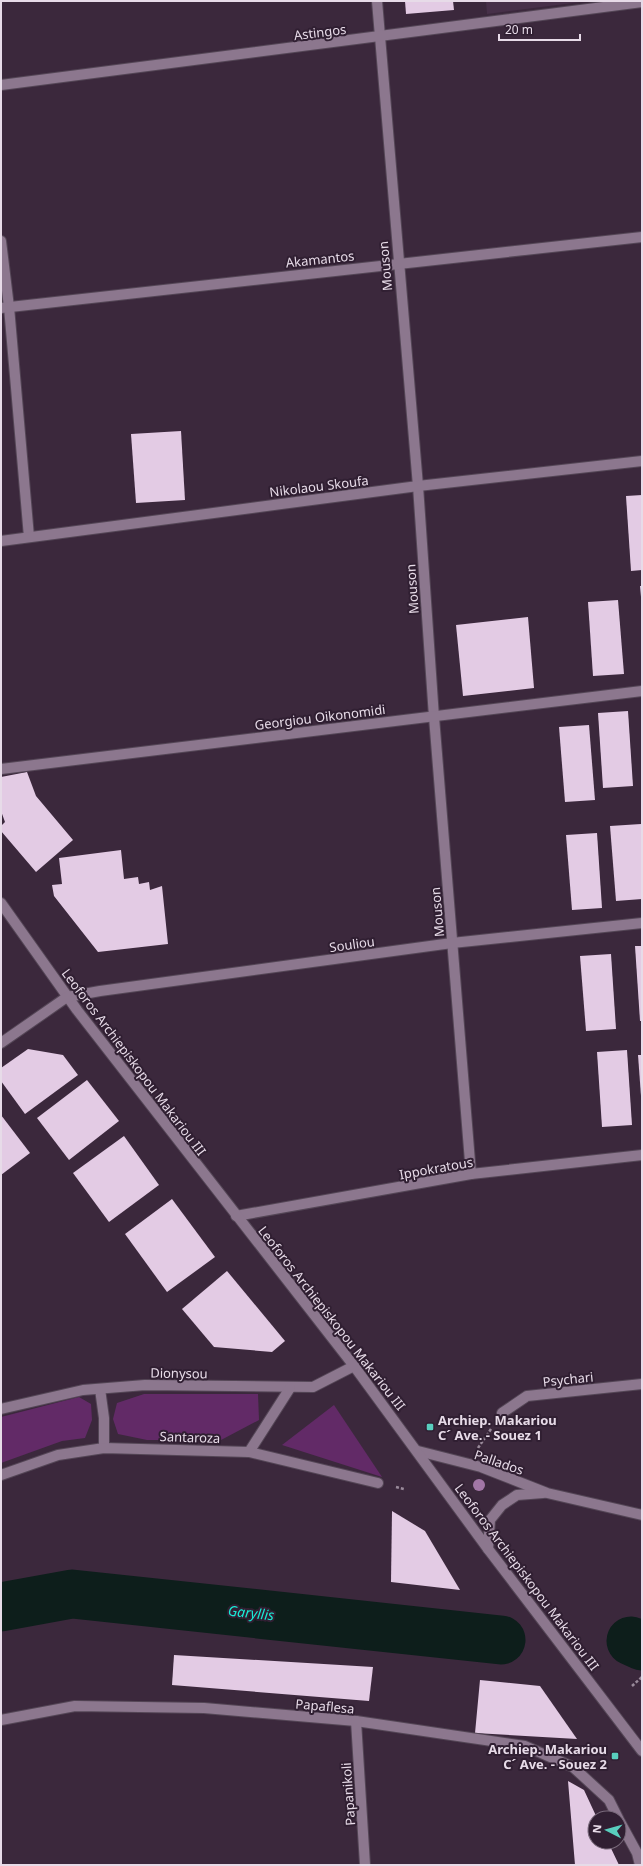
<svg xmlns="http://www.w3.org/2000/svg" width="643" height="1866" font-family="'Noto Sans',sans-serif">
  <rect width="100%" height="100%" fill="#3b283c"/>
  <path fill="#473049" d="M486,1H588L487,14Z"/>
  <g fill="#622a67">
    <path d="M144,1394H258L259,1420L221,1440H147L118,1434L113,1419L117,1403Z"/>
    <path d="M79,1397L91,1404L92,1420L85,1438L62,1441L1,1463V1417Z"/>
    <path d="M334,1405L382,1477L282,1445Z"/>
  </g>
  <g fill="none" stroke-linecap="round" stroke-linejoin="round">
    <g stroke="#0d1e1b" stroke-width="49">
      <path d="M1,1607L72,1594L501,1640"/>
      <path d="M631,1641L642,1646"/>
    </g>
  </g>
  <g fill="#e3cbe4">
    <path d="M405,1H453L454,10L406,14Z"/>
    <path d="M181,431L185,500L136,503L131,434Z"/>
    <path d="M642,495V570L631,571L626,496Z"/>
    <path d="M640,586H642V597H641Z"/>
    <path d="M618,600L624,674L593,676L588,602Z"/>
    <path d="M528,617L534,688L463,696L456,625Z"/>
    <path d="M628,711L633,786L603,788L598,713Z"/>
    <path d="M589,725L595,800L565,802L559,727Z"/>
    <path d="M27,772L36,796L73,840L36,872L1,831V826L5,822L1,811V777Z"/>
    <path d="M641,824L642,899L616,901L610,826Z"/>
    <path d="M597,833L602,908L572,910L566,835Z"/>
    <path d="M121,850L124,879L138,877L139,884L149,882L150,890L162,886L168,944L98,952L54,896L52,885L62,884L59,858Z"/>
    <path d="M635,946H642V1021H640Z"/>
    <path d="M611,954L616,1029L586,1031L580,956Z"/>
    <path d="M28,1049L63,1055L78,1075L25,1114L1,1081V1068Z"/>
    <path d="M627,1050L632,1125L602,1127L597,1052Z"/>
    <path d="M638,1055H642V1096H641Z"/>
    <path d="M87,1080L119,1121L69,1160L37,1118Z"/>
    <path d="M1,1115L30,1153L1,1175Z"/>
    <path d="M124,1136L159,1185L109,1222L73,1173Z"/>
    <path d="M172,1199L215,1257L167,1292L125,1234Z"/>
    <path d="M227,1271L285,1341L272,1352L214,1347L182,1309Z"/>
    <path d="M392,1511L425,1531L460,1590L391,1582Z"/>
    <path d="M174,1655L373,1667L369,1701L172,1685Z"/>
    <path d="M480,1680L540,1686L577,1739L475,1733Z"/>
    <path d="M568,1781L584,1790L597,1818H595V1842H608L619,1865H575Z"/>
  </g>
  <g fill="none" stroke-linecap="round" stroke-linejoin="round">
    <defs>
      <g id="street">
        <path d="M377,1L418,486L434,717L471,1174"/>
        <path d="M1,85L642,2"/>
        <path d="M1,241L9,307L29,537"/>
        <path d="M1,308L642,237"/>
        <path d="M1,541L418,486L642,461"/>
        <path d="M1,769L642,691"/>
        <path d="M236,1216L471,1174L642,1155"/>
        <path d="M100,1389L104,1418V1448"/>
        <path d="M1,1409L83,1390L145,1385L313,1387L354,1366"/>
        <path d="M502,1413L527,1396L642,1384"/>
        <path d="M418,1451L481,1467L547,1493L642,1515"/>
        <path d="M249,1452L290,1388"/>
        <path d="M1,1475L58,1455L104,1448L249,1452L378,1483"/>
        <path d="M488,1549L490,1520L502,1505L517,1495L543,1493"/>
        <path d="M1,1720L75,1706L204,1708L356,1721L525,1746L573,1767L609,1800L618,1818"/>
        <path d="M356,1721L365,1865"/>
        <path d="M619,1820L637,1853L640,1865"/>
      </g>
      <g id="secondary">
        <path d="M1,903L77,1010L354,1366L488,1549L642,1751"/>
        <path d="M1,1043L67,997L100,991L452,943L642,923"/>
      </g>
    </defs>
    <use href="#street" stroke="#544656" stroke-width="12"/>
    <use href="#secondary" stroke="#544656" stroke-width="12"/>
    <g stroke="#998a9a" stroke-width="2.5" stroke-dasharray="3 2" stroke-linecap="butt">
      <path d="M478,1448L491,1429"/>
      <path d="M396,1487L404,1489"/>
      <path d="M632,1686L642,1677"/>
    </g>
    <use href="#street" stroke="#8c778e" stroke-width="10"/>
    <use href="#secondary" stroke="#8c778e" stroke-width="10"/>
  </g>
  <circle fill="#a276a6" cx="479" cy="1485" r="6"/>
  <g fill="#59cebe" stroke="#301f32" stroke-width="1.5">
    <rect x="426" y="1423" width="8" height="8" rx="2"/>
    <rect x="611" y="1752" width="8" height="8" rx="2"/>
  </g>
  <g text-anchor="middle" stroke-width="4" stroke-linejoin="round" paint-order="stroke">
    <g font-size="13" fill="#e7dbe8" stroke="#301f32">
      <text transform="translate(320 32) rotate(-7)" y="5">Astingos</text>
      <text transform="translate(320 259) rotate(-6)" y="5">Akamantos</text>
      <text transform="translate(385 266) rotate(-95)" y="5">Mouson</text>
      <text transform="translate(319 486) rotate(-7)" y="5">Nikolaou Skoufa</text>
      <text transform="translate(412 589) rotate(-94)" y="5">Mouson</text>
      <text transform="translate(320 717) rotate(-7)" y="5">Georgiou Oikonomidi</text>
      <text transform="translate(437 912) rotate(-95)" y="5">Mouson</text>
      <text transform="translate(352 944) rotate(-8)" y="5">Souliou</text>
      <text transform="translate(134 1062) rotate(53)" y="5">Leoforos Archiepiskopou Makariou III</text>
      <text transform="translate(436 1168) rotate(-10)" y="5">Ippokratous</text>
      <text transform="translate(332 1318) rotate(52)" y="5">Leoforos Archiepiskopou Makariou III</text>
      <text transform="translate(179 1373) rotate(1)" y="5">Dionysou</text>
      <text transform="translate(568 1379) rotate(-6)" y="5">Psychari</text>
      <text transform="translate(190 1437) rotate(2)" y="5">Santaroza</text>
      <text transform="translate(499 1462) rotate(19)" y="5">Pallados</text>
      <text transform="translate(527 1577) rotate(53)" y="5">Leoforos Archiepiskopou Makariou III</text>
      <text transform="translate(325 1706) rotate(5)" y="5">Papaflesa</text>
      <text transform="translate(348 1794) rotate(-94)" y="5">Papanikoli</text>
    </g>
    <g font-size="13" font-weight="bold" fill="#e7dbe8" stroke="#301f32" text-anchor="start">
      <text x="438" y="1425">Archiep. Makariou<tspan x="438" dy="15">C´ Ave. - Souez 1</tspan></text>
      <text x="607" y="1754" text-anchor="end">Archiep. Makariou<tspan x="607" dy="15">C´ Ave. - Souez 2</tspan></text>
    </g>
    <g font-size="14" font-style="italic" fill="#19ecd6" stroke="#301f32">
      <text transform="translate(251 1613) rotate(6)" y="5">Garyllis</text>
    </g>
  </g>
  <rect width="643" height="1866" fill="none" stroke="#e7dbe8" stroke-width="4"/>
  <g transform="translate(607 1830) rotate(276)"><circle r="19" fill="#301f32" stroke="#796a7b"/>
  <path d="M0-3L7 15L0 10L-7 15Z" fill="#59cebe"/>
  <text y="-6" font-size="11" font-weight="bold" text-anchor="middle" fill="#e7dbe8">N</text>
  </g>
  <path d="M499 34v6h81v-6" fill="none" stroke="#e7dbe8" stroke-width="2"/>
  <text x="505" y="34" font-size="12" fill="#e7dbe8" stroke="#301f32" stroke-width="3" paint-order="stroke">20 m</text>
</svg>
